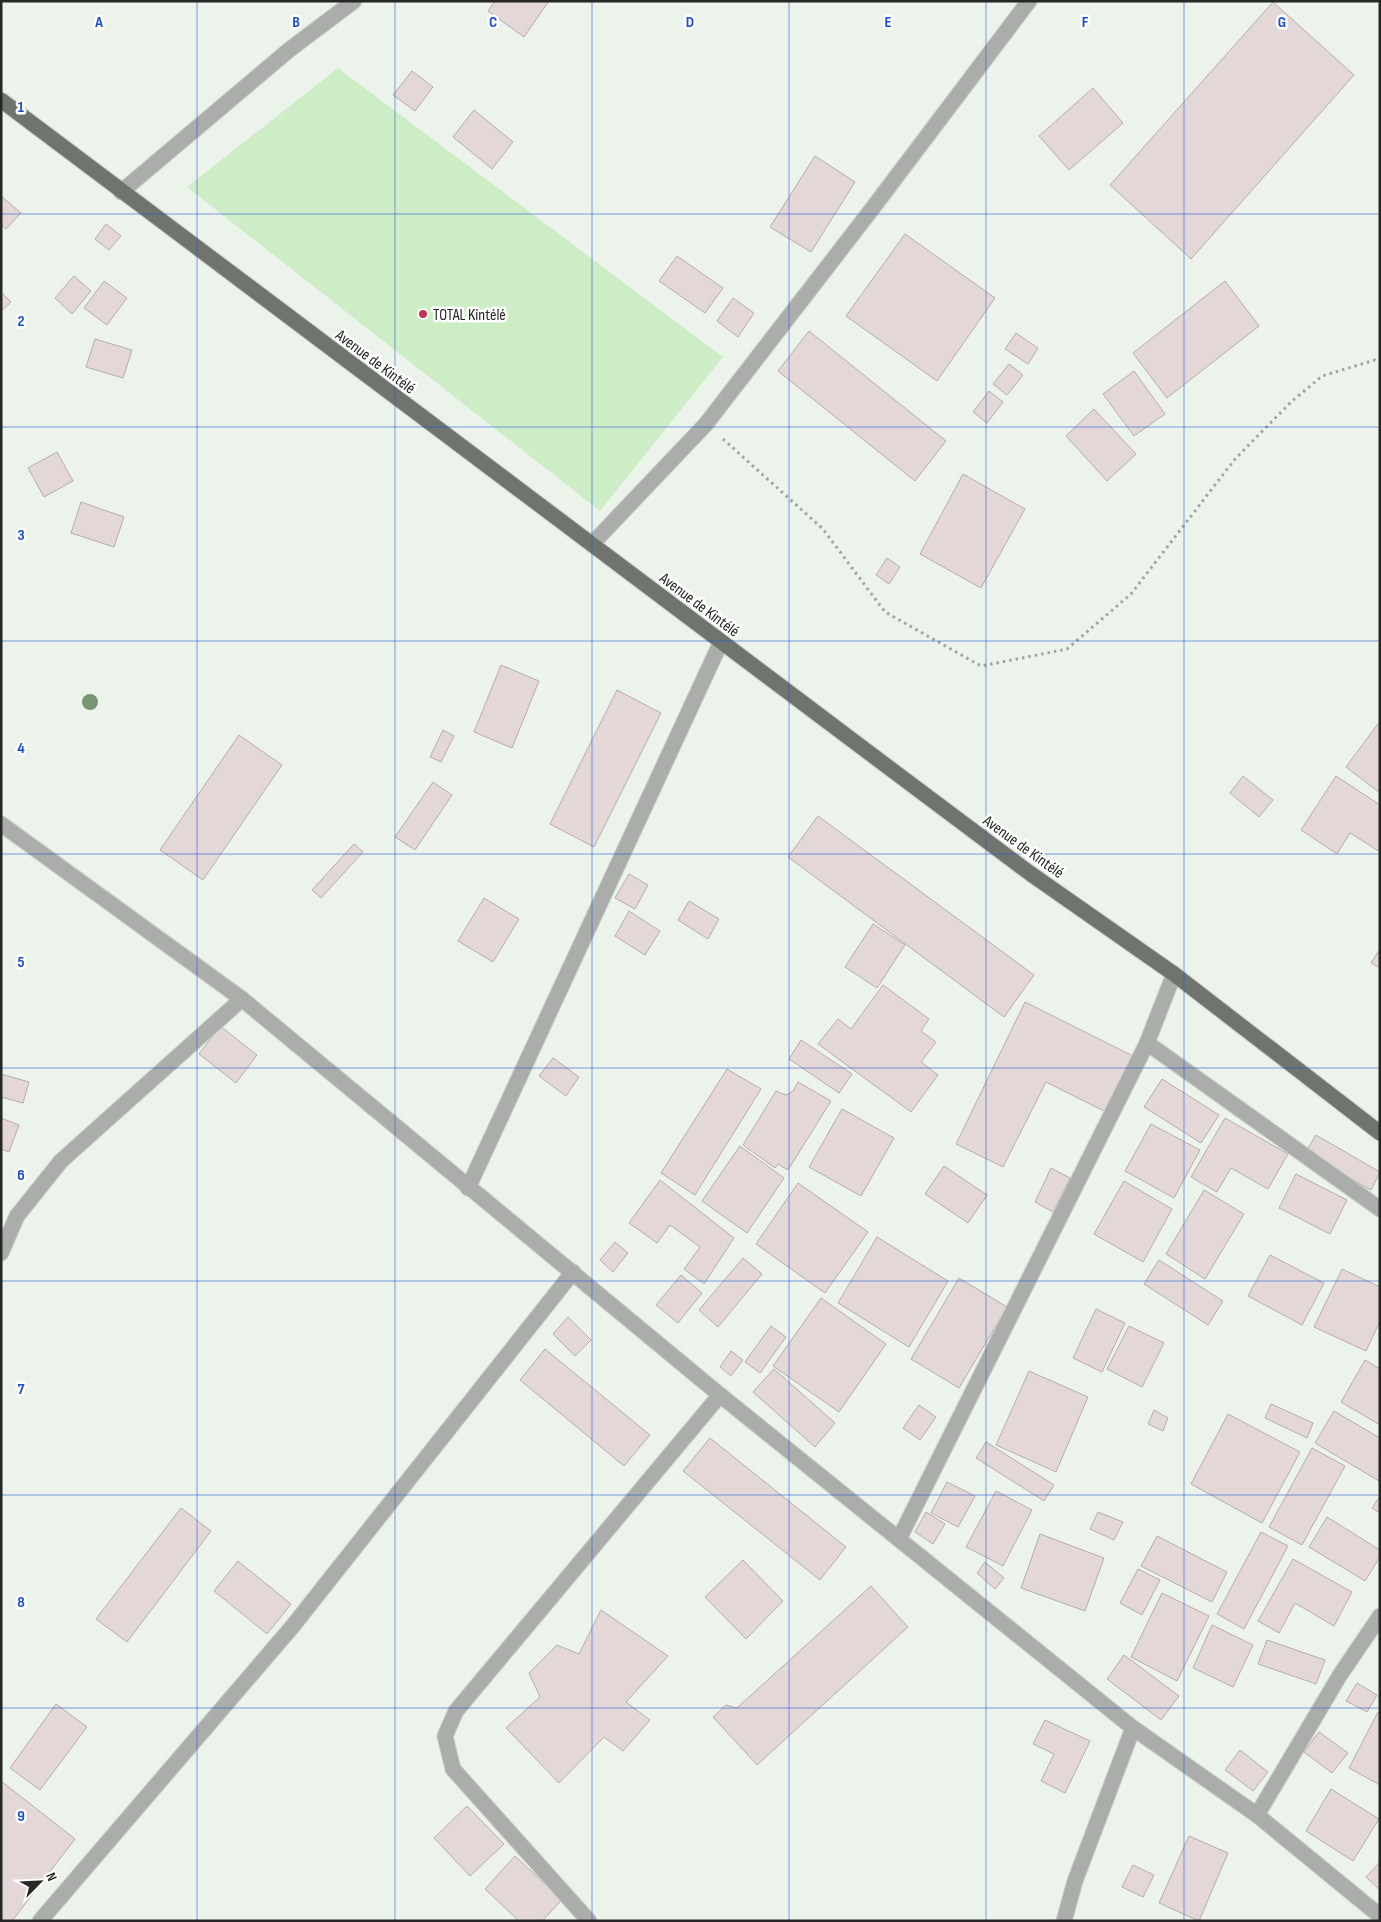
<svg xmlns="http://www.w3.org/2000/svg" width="1381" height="1922" font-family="'Sofia Sans Condensed',sans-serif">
  <rect width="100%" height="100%" fill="#ecf3eb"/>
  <path fill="#cdedc7" d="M338,68L723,357L600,511L187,187Z"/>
  <g fill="#e3d7d8" stroke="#b7acad">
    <path d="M495,1H549L524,37L488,11Z"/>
    <path d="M1273,2L1354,75L1191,259L1110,185Z"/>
    <path d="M412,71L433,87L415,111L393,95Z"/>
    <path d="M1093,88L1123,123L1069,170L1039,136Z"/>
    <path d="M474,110L513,142L492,169L453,137Z"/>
    <path d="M815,156L855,182L811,252L770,227Z"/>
    <path d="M1,196L21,213L6,229L1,225Z"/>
    <path d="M106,224L121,236L109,250L95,239Z"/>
    <path d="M905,234L995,298L937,381L846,316Z"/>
    <path d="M677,256L723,288L705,313L659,281Z"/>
    <path d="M74,276L91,291L72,314L55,298Z"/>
    <path d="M104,281L127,298L107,325L84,308Z"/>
    <path d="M1225,281L1259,326L1167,398L1133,353Z"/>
    <path d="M1,292L11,302L1,311Z"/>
    <path d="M733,298L754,313L738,337L717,321Z"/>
    <path d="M809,331L946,441L915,481L778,371Z"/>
    <path d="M1016,333L1038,348L1028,364L1005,349Z"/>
    <path d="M95,339L132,350L123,378L86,367Z"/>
    <path d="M1009,364L1023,375L1007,395L993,384Z"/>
    <path d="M1134,371L1165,414L1134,436L1103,394Z"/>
    <path d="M989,391L1003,402L987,423L973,412Z"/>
    <path d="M1094,409L1136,454L1107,481L1066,436Z"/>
    <path d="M57,452L73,481L44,497L28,468Z"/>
    <path d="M963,474L1025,509L981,588L920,554Z"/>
    <path d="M81,502L124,517L114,547L71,533Z"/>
    <path d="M887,558L900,567L889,584L876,575Z"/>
    <path d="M501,665L539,681L512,748L474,732Z"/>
    <path d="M617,690L661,713L594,847L550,824Z"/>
    <path d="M1380,721V793L1346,767Z"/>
    <path d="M443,730L454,736L441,762L430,757Z"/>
    <path d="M239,735L282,765L203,880L160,850Z"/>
    <path d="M1243,776L1273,800L1259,817L1230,793Z"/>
    <path d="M1336,776L1380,805V852L1350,833L1337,854L1301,830Z"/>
    <path d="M433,782L452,795L415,850L395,837Z"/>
    <path d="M818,816L1034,975L1004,1017L788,857Z"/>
    <path d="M354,844L363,852L321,898L312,890Z"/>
    <path d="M629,874L648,885L635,909L615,898Z"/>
    <path d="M484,898L519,919L493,962L458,941Z"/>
    <path d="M689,901L719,919L708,939L678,920Z"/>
    <path d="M629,911L660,931L645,955L615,936Z"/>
    <path d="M873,924L905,945L877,988L845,967Z"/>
    <path d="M1380,949V968L1371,963Z"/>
    <path d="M883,985L929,1019L921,1031L936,1042L921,1062L938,1075L911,1112L818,1044L838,1019L851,1029Z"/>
    <path d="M1025,1002L1133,1056L1106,1112L1046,1082L1003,1167L956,1144Z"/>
    <path d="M220,1026L257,1055L236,1083L199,1054Z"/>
    <path d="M801,1040L852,1074L839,1093L789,1059Z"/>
    <path d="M553,1058L579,1077L566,1096L539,1076Z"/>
    <path d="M727,1069L761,1089L695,1195L661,1173Z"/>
    <path d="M1,1074L29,1082L23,1103L1,1097Z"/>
    <path d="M1162,1079L1219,1115L1201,1143L1144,1107Z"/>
    <path d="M798,1082L831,1101L788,1170L778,1164L775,1168L743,1145L776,1091L786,1095L793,1091Z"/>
    <path d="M842,1109L894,1138L861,1196L809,1167Z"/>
    <path d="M1,1118L19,1125L9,1152L1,1149Z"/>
    <path d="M1225,1118L1288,1154L1268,1189L1231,1168L1217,1192L1191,1177Z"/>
    <path d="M1151,1124L1200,1150L1174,1198L1125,1171Z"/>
    <path d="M1316,1135L1380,1172L1371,1190L1305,1153Z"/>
    <path d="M740,1146L784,1178L747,1233L702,1201Z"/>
    <path d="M944,1166L987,1195L968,1223L925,1194Z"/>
    <path d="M1051,1168L1070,1178L1053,1212L1035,1202Z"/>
    <path d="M1296,1174L1347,1200L1330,1234L1279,1208Z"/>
    <path d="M660,1180L734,1238L704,1284L684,1269L700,1247L670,1225L657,1243L629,1223Z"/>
    <path d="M1124,1181L1172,1209L1143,1262L1094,1234Z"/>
    <path d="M798,1183L868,1232L825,1293L756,1244Z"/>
    <path d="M1204,1190L1244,1214L1205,1279L1166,1254Z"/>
    <path d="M877,1237L948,1281L909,1347L838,1303Z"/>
    <path d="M615,1242L628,1253L613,1272L600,1260Z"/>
    <path d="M1270,1255L1324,1283L1302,1325L1248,1296Z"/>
    <path d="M743,1258L762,1274L718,1327L699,1310Z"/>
    <path d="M1159,1260L1223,1301L1208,1325L1144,1284Z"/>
    <path d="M1342,1269L1380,1287V1321L1366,1351L1314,1327Z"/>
    <path d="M681,1275L702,1293L678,1323L656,1305Z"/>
    <path d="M959,1278L1007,1307L959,1388L911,1359Z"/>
    <path d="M821,1298L886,1344L839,1412L773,1366Z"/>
    <path d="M1096,1309L1125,1323L1102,1372L1073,1358Z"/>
    <path d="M568,1317L591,1340L575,1356L553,1334Z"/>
    <path d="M771,1326L786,1337L760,1373L745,1362Z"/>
    <path d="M1129,1326L1164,1343L1142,1387L1107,1369Z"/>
    <path d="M545,1349L650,1435L624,1466L520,1380Z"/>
    <path d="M731,1351L743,1360L731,1376L720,1367Z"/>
    <path d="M1365,1360L1380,1369V1425L1341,1402Z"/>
    <path d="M774,1369L835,1423L815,1447L753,1392Z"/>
    <path d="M1029,1371L1088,1397L1056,1472L996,1445Z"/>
    <path d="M1271,1404L1313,1423L1307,1438L1265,1418Z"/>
    <path d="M919,1405L936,1417L920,1440L903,1428Z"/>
    <path d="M1154,1410L1168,1418L1163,1431L1148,1424Z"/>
    <path d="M1334,1411L1380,1438L1379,1481L1315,1443Z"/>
    <path d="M1228,1414L1300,1452L1262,1523L1191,1484Z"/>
    <path d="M710,1438L846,1547L820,1580L683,1471Z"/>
    <path d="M986,1442L1054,1485L1044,1501L976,1458Z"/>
    <path d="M1312,1448L1345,1466L1302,1545L1269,1527Z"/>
    <path d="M947,1482L975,1496L958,1527L931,1513Z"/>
    <path d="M996,1491L1032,1510L1003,1566L966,1547Z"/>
    <path d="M1380,1496V1513L1372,1508Z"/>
    <path d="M181,1508L211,1531L127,1642L96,1619Z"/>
    <path d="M926,1512L945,1524L933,1544L915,1532Z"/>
    <path d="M1098,1512L1123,1522L1114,1540L1090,1529Z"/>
    <path d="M1327,1517L1380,1550V1557L1365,1581L1309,1547Z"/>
    <path d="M1261,1532L1288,1546L1244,1629L1217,1614Z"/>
    <path d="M1040,1534L1104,1558L1085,1611L1021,1588Z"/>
    <path d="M1157,1536L1227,1572L1212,1602L1141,1566Z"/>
    <path d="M1293,1559L1352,1592L1334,1626L1295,1603L1279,1633L1258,1621Z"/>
    <path d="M743,1560L783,1601L746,1639L705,1597Z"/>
    <path d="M238,1561L291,1604L267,1634L214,1591Z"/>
    <path d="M985,1562L1004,1578L995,1589L977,1573Z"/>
    <path d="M1138,1569L1160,1580L1142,1615L1120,1603Z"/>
    <path d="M871,1586L908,1627L757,1765L713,1717L726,1705L737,1708Z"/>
    <path d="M1162,1593L1209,1616L1177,1681L1131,1657Z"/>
    <path d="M601,1610L668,1656L626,1702L650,1720L623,1751L604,1737L559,1783L506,1728L540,1697L529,1673L557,1645L579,1654Z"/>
    <path d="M1212,1625L1253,1645L1233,1687L1193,1668Z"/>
    <path d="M1267,1640L1325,1660L1316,1684L1258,1664Z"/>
    <path d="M1124,1655L1179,1696L1161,1720L1107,1679Z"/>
    <path d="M1357,1683L1377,1695L1367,1712L1346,1701Z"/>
    <path d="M56,1704L87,1727L40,1790L10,1768Z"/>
    <path d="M1378,1712L1380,1713V1785L1349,1768Z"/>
    <path d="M1045,1720L1090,1741L1065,1793L1041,1781L1054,1754L1033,1744Z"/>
    <path d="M1319,1732L1348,1753L1332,1773L1304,1752Z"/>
    <path d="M1240,1750L1268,1772L1253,1791L1225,1770Z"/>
    <path d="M1,1781L75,1839L12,1921H1Z"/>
    <path d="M1331,1789L1379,1819L1353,1861L1306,1831Z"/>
    <path d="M467,1806L504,1844L470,1876L434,1838Z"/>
    <path d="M1189,1836L1228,1853L1199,1921L1159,1903Z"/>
    <path d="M515,1856L562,1900L542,1921H519L485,1889Z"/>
    <path d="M1380,1862V1890L1366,1877Z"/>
    <path d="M1133,1865L1154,1875L1143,1897L1122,1887Z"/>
  </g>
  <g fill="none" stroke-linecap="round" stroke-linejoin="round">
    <defs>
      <g id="service">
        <path d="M121,192L289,50L354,1"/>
        <path d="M592,544L706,424L872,209L1029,1"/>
        <path d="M1,1253L17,1216L61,1161L242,999"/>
        <path d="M40,1921L292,1627L573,1272"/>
        <path d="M589,1921L453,1769L445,1736L456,1711L720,1395"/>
        <path d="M1064,1921L1075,1881L1133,1728"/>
      </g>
      <g id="minor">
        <path d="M1,824L242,999L720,1395L1133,1728L1257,1815L1380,1916"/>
        <path d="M1147,1043L1380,1209"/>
        <path d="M468,1188L721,642"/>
        <path d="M899,1539L1147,1043L1174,974"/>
        <path d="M1257,1815L1340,1675L1380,1616"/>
      </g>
      <path id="primary" d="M1,100L892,770L1031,874L1174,974L1380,1133"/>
    </defs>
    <use href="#service" stroke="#c8cec7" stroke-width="17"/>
    <use href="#minor" stroke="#c8cec7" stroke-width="17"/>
    <use href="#primary" stroke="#c8cec7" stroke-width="17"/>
    <path stroke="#9fa49e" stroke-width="3" stroke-dasharray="2.5 4" stroke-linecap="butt" d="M723,439L823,529L885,612L981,666L1067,649L1131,594L1235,459L1291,402L1322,376L1375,360L1380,362"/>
    <use href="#service" stroke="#aaada9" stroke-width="15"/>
    <use href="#minor" stroke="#aaada9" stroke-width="15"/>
    <use href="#primary" stroke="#6f746e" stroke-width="15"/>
  </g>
  <circle fill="#779671" cx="90" cy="702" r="8"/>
  <path fill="none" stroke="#1d4ed8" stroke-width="1" stroke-opacity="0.55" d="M197,1V1921M395,1V1921M592,1V1921M789,1V1921M986,1V1921M1184,1V1921M1,214H1380M1,427H1380M1,641H1380M1,854H1380M1,1068H1380M1,1281H1380M1,1495H1380M1,1708H1380"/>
  <circle fill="#c13257" stroke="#fff" stroke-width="2" cx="423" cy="314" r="5"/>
  <g text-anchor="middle" stroke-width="5" stroke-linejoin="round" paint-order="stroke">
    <g font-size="16" fill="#262825" stroke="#fff" text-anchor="start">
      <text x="433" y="320">TOTAL Kintélé</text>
    </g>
    <g font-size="16" fill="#262825" stroke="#fff">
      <text transform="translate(376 361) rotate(37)" y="6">Avenue de Kintélé</text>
      <text transform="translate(700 604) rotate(37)" y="6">Avenue de Kintélé</text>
      <text transform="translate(1024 846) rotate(36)" y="6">Avenue de Kintélé</text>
    </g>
  </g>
  <g font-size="16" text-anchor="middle" font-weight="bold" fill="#1d4ed8" stroke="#fff" stroke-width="5" stroke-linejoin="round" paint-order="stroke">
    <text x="99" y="27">A</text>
    <text x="296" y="27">B</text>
    <text x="493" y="27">C</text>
    <text x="690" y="27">D</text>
    <text x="888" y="27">E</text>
    <text x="1085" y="27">F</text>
    <text x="1282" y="27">G</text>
    <text x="21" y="112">1</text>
    <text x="21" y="326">2</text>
    <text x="21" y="540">3</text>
    <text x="21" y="753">4</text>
    <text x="21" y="967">5</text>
    <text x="21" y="1180">6</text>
    <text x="21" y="1394">7</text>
    <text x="21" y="1607">8</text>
    <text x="21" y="1821">9</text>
  </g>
  <rect width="1381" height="1922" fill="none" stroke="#262825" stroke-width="5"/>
  <g transform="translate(40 1882) rotate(66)" stroke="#ffffff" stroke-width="4" paint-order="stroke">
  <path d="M0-4L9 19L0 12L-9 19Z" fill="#262825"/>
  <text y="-8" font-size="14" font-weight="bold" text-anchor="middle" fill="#262825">N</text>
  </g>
</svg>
